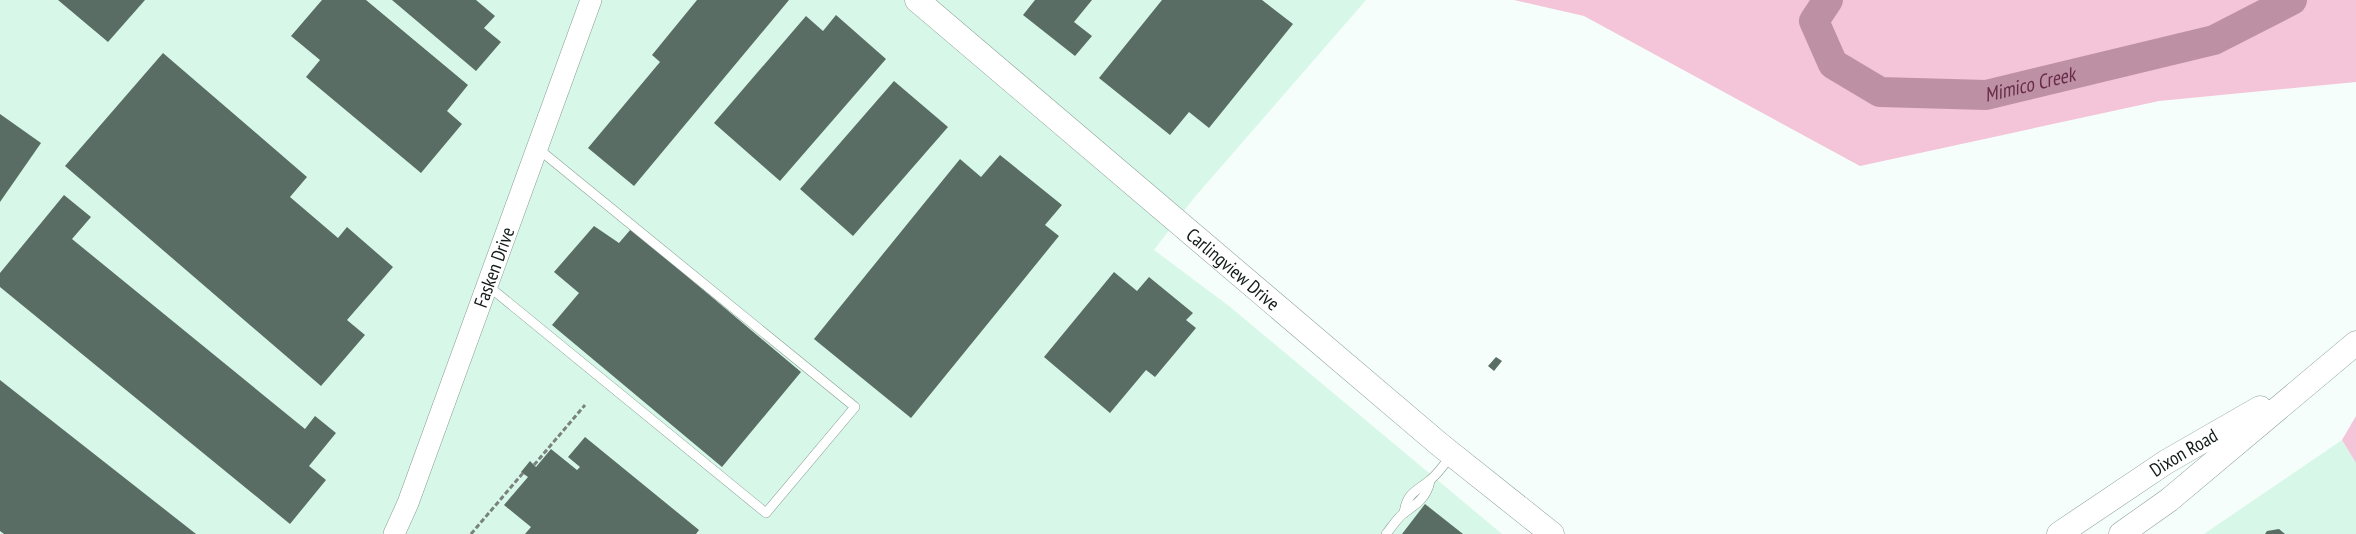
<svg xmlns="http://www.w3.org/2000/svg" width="2356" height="534" font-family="'PT Sans Narrow',sans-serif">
  <rect width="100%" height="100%" fill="#f5fefa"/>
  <g fill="#d7f7e9">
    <path d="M0,0H1366L1193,199L1154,250L1229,306L1502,534H0Z"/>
    <path d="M2342,440L2356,463V534H2204Z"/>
  </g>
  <g fill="#f4c4d8">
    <path d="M1514,0H2356V82L2159,101L1860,166L1584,16Z"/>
    <path d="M2356,416V463L2342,440Z"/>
  </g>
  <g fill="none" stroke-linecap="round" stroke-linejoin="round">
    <path stroke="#be90a4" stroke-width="30" id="s1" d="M1828,0L1814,21L1833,64L1880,92L1986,95L2214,40L2292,0"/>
  </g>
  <g fill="#596d64">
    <path d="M58,0H145L108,42Z"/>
    <path d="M322,0H366L468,85L447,111L462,124L421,173L306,77L320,60L291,36Z"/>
    <path d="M392,0H476L495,16L484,28L501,42L476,71Z"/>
    <path d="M697,0H789L634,186L588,148L660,62L652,55Z"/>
    <path d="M1035,0H1092L1074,22L1092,36L1075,56L1023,15Z"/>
    <path d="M1162,0H1262L1293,24L1209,128L1189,112L1170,135L1099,78Z"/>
    <path d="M836,15L886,59L780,181L714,123L806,16L823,31Z"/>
    <path d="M163,53L307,177L290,197L338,238L347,227L393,267L347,320L365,335L321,386L65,166Z"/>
    <path d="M894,81L948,127L853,236L800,189Z"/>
    <path d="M0,114L41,143L0,202Z"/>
    <path d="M1000,155L1062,205L1045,225L1059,236L911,418L814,339L960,159L981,177Z"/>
    <path d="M64,195L91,217L72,239L305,429L315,416L336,433L309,466L326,480L290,524L0,287V273Z"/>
    <path d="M594,226L619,243L631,229L801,372L722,467L552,325L579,293L554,272Z"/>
    <path d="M1114,272L1137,291L1149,277L1193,313L1186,320L1196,328L1155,377L1146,370L1110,413L1044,357Z"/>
    <path d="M1496,357L1502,361L1494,371L1488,366Z"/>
    <path d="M0,380L196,534H4L0,531Z"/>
    <path d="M585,437L699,530L696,534H525L531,527L504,505L528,477L521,472L530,461L536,467L551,449L577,470L580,467L568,457Z"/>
    <path d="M1425,504L1463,534H1402Z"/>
    <path d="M2279,529L2285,534H2265L2267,531Z"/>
  </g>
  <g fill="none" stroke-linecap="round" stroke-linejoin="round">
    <defs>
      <g id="service">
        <path d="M487,285L766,513L855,407L536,147"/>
        <path d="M1404,513C1407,492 1416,492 1430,480C1438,474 1445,463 1451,456"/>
        <path d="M1386,534C1392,527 1397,518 1404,513C1417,504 1427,497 1430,481"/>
      </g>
      <g id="tertiary">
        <path id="s2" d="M394,534L408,503L591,0"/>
      </g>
      <g id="secondary">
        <path id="s3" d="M917,0L1439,444L1552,534"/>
        <path id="s4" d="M2059,534L2166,462L2260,408"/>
        <path d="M2121,534L2169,500L2356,343"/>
      </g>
    </defs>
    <use href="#service" stroke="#889d94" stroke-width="10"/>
    <use href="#tertiary" stroke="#889d94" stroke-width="22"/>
    <use href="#secondary" stroke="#889d94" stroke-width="25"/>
    <g stroke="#7a827f" stroke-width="3" stroke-dasharray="5 2.5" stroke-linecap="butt">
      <path d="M534,465L585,405"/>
      <path d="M471,534L523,473"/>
    </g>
    <use href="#service" stroke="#fff" stroke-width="9"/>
    <use href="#tertiary" stroke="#fff" stroke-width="21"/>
    <use href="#secondary" stroke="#fff" stroke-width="24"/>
  </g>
  <g text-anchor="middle" stroke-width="5" stroke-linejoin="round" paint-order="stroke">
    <g font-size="19" fill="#131b18" stroke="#fff">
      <text dy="7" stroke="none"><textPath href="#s2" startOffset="285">Fasken Drive</textPath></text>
      <text dy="7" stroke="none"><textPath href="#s3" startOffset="415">Carlingview Drive</textPath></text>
      <text dy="7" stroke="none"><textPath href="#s4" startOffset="149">Dixon Road</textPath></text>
    </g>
    <g font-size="20" font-style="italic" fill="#662c4a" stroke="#fff">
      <text dy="7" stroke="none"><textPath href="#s1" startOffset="278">Mimico Creek</textPath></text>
    </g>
  </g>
</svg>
